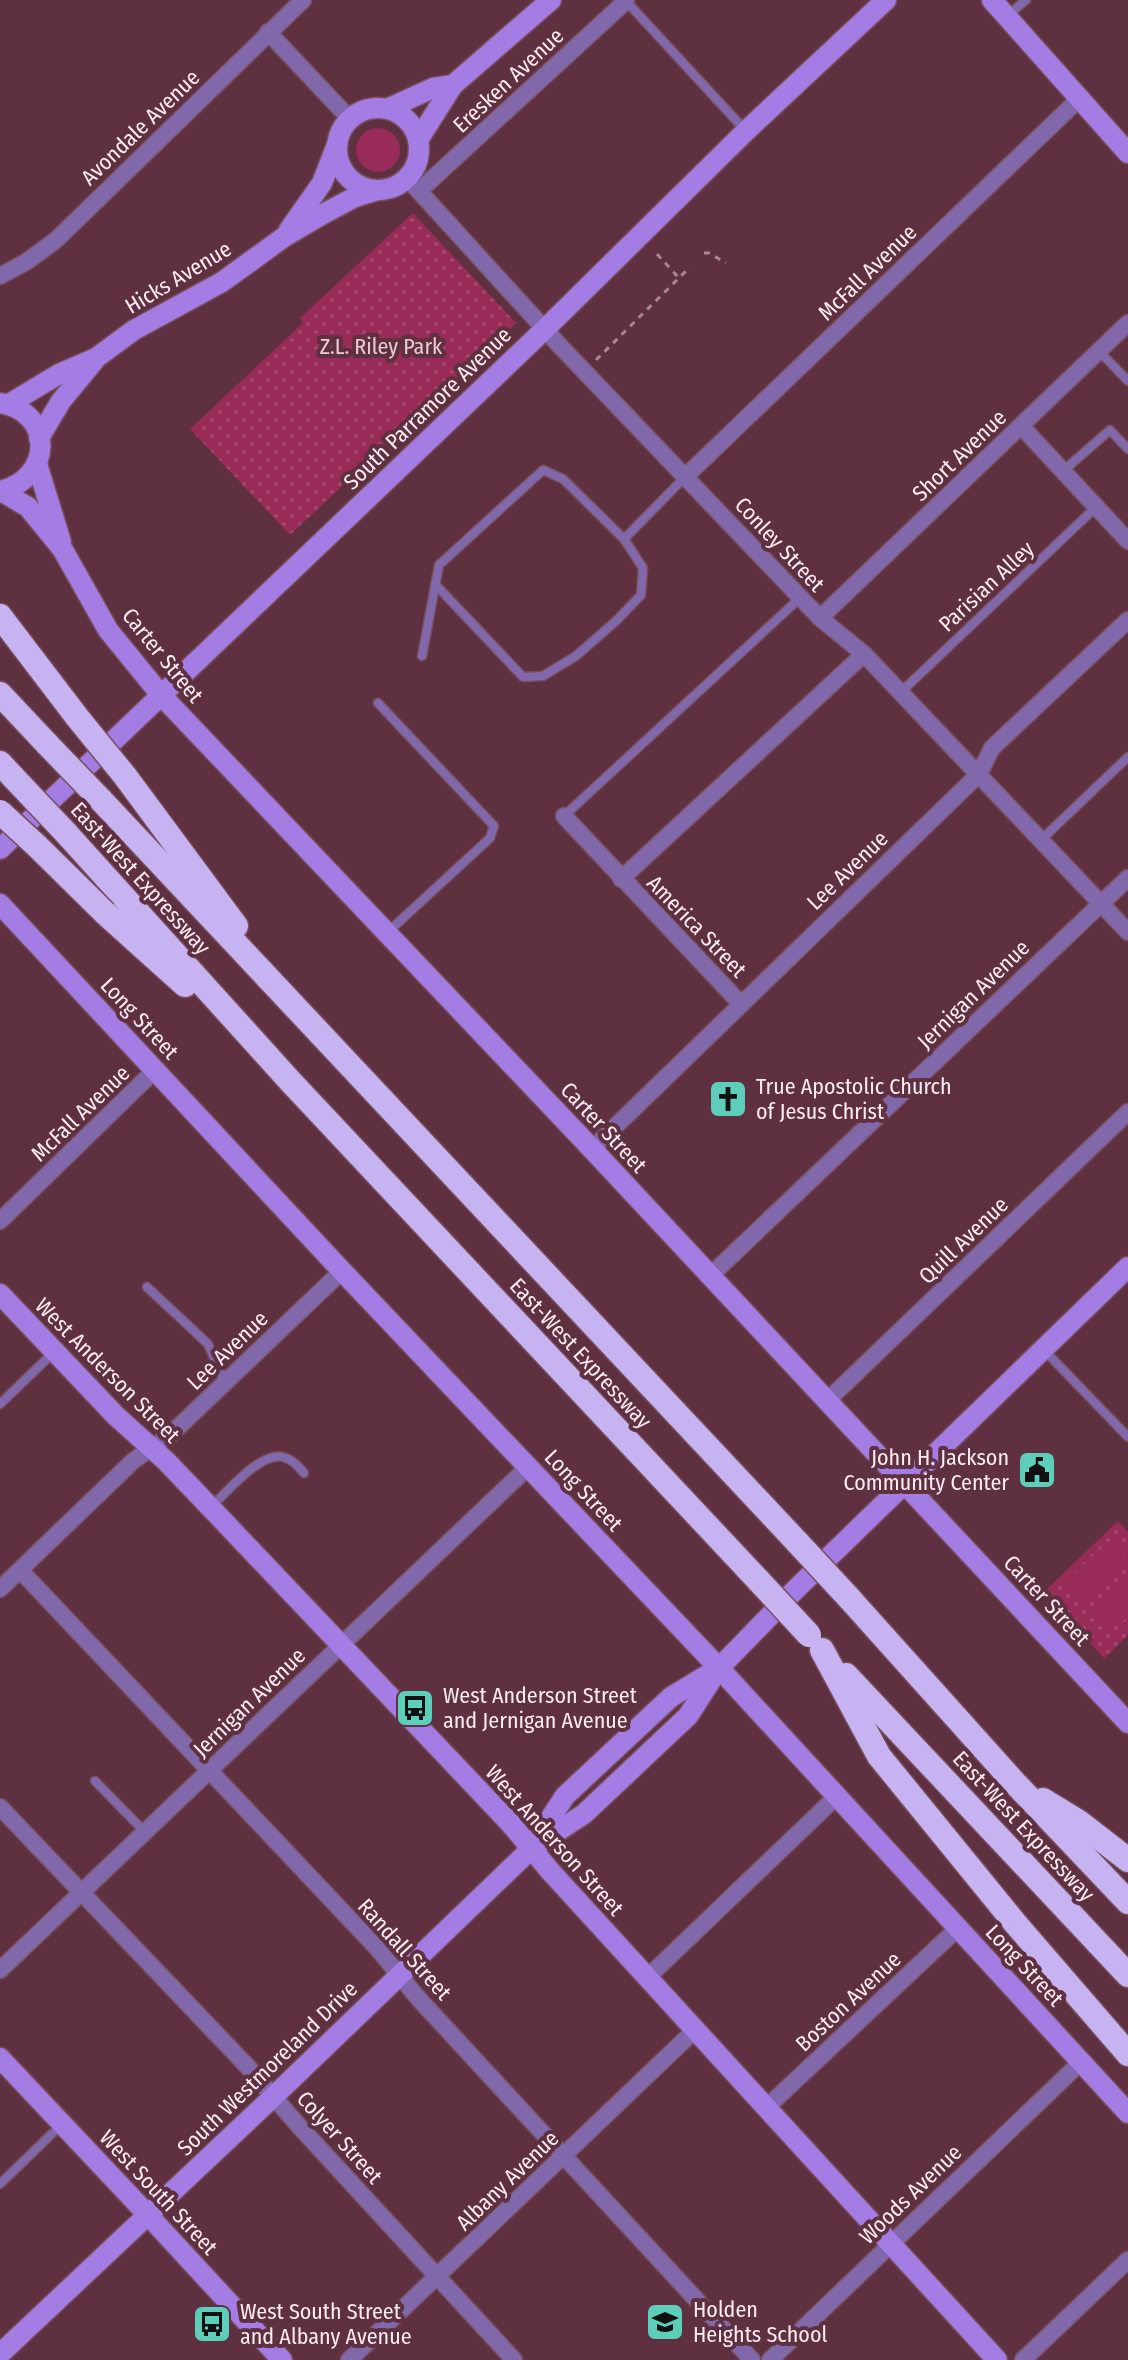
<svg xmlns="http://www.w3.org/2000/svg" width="1128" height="2360" font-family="'Fira Sans Condensed',sans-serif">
  <defs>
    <pattern id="grass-dots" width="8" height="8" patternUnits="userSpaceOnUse" patternTransform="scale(2)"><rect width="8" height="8" fill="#982b58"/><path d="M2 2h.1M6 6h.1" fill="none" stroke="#a74a70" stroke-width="1.8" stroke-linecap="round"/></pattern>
  </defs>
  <rect width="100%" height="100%" fill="#5e3040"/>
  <g fill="url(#grass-dots)">
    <path d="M413,213L516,323L290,535L190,429L303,323L300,318Z"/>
    <path d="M1118,1521L1128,1532V1635L1104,1658L1043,1593Z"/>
  </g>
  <g fill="#982b58">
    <circle cx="378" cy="150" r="22"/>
    <path d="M1110,1540L1128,1559V1564L1083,1605L1063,1583Z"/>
    <path d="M1128,1576V1616L1108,1634L1088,1612Z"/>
  </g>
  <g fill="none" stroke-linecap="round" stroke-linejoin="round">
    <defs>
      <g id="lane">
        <path d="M626,1L745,130"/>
        <path d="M1008,15L1026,0"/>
        <path d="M1099,351L1128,381"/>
        <path d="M1063,471L1110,430L1128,449"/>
        <path d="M435,584L523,677L543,676L576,656L617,620L641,595L643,568L624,539"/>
        <path d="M422,656L439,565L543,470L563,479L624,539L686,476"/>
        <path d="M901,692L1096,507"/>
        <path d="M378,703L494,826L490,838L388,932"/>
        <path d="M564,816L800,598"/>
        <path d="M1041,840L1128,757"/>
        <path d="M147,1287L208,1344L225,1382"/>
        <path d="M1045,1351L1128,1437"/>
        <path d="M0,1404L54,1352"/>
        <path d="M211,1507C227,1492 261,1451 283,1457C292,1459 298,1466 304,1473"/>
        <path d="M95,1781L145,1832"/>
        <path d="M0,2184L62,2124"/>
      </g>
      <g id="street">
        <path d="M268,32L350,119"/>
        <path d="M407,178L561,347L820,618L864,654L1128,932"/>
        <path d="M419,191L626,1"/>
        <path d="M0,276L26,262L56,240L303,0"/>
        <path d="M1021,426L1128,541"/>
        <path d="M686,476L1079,99"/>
        <path d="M820,618L1128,323"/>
        <path d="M564,816L741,1004"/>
        <path d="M621,879L864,654"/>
        <path d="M592,1149L979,774L992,748L1128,620"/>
        <path d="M0,1221L155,1070"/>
        <path d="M710,1276L1128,878"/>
        <path d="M828,1400L1128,1112"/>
        <path d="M20,1570L377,1948L418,1998L752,2360"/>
        <path d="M0,1589L133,1461L170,1435L342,1271"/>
        <path d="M0,1807L248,2067L298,2125L514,2360"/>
        <path d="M0,1970L529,1466"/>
        <path d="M648,1977L837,1796"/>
        <path d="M767,2107L958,1928"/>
        <path d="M349,2360L695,2030"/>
        <path d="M770,2360L1082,2061"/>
        <path d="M1023,2360L1128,2260"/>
      </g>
      <g id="secondary">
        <path d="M992,0L1128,153"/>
        <circle cx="378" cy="149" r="41"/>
        <path d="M387,109L433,88L453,85"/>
        <path d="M418,140L453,85L551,0"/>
        <path d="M289,230L322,183L336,147"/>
        <path d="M0,403C55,412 53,479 0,491"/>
        <path d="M9,404L59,374L96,358L134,330L222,282L284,237L323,214L355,197L378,190"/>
        <path d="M39,438L61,401L94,361"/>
        <path d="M37,464L61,542"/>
        <path d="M1,491L28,507L63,550L108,630L161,695L592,1149L1128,1723"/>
        <path d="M0,849L545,329L746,131L886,0"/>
        <path d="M0,904L342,1271L719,1668L1128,2113"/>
        <path d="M0,1294L116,1416L166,1461L210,1507L510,1823L551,1872L997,2360"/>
        <path d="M535,1842L565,1796L671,1697L712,1672"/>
        <path d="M0,2058L148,2215L282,2360"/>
        <path d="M0,2354L273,2097L532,1848L584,1814L688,1716L719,1668L797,1588L1128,1267"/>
      </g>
      <g id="highway">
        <path d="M0,616L77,717"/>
        <path d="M0,694L48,745"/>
        <path d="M0,763L14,778"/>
        <path d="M125,776L236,926"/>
        <path d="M100,799L798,1543"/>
        <path d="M66,833L290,1081L759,1581"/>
        <path d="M105,913L185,985"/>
        <path d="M849,1598L1014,1782L1128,1902"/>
        <path d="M822,1650L879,1756L1015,1923L1128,2054"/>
        <path d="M846,1675L1128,1975"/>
        <path d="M1043,1800L1079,1822L1128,1860"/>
      </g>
    </defs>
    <use href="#lane" stroke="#784e5c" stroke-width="11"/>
    <use href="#street" stroke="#784e5c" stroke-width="19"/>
    <use href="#secondary" stroke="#784e5c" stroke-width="23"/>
    <use href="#highway" stroke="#784e5c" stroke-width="27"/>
    <g stroke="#a88792" stroke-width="3" stroke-dasharray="6 6" stroke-linecap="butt">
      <path d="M704,253H709L726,263"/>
      <path d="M657,254L679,278"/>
      <path d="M596,360L690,267"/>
    </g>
    <use href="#lane" stroke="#8068aa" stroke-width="8"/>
    <use href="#street" stroke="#8068aa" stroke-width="16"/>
    <use href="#secondary" stroke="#a37ce4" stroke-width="20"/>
    <use href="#highway" stroke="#c7b3f2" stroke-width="24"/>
    <defs>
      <g id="highway-bridge">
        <path d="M77,717L125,776"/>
        <path d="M48,745L100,799"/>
        <path d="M14,778L66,833"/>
        <path d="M0,812L37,846L105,913"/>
        <path d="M798,1543L849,1598"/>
        <path d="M759,1581L809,1635"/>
      </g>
    </defs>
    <use href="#highway-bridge" stroke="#784e5c" stroke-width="27" stroke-linecap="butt"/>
    <use href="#highway-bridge" stroke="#c7b3f2" stroke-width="24"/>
  </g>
  <defs>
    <symbol id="church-square" viewBox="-11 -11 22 22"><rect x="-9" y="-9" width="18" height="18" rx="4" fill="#5dceb9" stroke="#5e3040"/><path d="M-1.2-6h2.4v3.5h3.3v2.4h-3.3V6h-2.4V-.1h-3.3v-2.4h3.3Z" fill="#111"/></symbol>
    <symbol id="civic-square" viewBox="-11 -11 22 22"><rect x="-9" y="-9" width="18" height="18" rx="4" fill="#5dceb9" stroke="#5e3040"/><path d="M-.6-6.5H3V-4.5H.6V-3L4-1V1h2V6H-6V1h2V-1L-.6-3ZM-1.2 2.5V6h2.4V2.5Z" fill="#111"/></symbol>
    <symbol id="bus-square" viewBox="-11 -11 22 22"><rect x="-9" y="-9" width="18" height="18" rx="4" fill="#5dceb9" stroke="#5e3040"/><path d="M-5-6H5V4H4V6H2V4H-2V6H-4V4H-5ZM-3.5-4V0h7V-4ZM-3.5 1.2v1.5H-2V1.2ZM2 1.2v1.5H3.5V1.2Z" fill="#111"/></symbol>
    <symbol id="school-square" viewBox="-11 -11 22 22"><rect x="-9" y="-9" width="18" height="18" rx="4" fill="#5dceb9" stroke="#5e3040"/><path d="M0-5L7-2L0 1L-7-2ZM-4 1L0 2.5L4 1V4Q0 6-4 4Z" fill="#111"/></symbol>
  </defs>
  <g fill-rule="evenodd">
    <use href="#church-square" x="706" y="1077" width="44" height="44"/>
    <use href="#civic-square" x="1015" y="1448" width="44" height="44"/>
    <use href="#bus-square" x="393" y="1686" width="44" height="44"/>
    <use href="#school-square" x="643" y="2300" width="44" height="44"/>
    <use href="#bus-square" x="190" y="2302" width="44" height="44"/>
  </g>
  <g text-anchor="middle" stroke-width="8" stroke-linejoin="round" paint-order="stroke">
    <g font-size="22" fill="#feecf1" stroke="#5e3040">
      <text transform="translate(508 80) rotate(-43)" y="8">Eresken Avenue</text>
      <text transform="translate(140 127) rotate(-44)" y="8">Avondale Avenue</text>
      <text transform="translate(867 272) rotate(-44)" y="8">McFall Avenue</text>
      <text transform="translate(178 277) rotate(-31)" y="8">Hicks Avenue</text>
      <text transform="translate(427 408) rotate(-44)" y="8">South Parramore Avenue</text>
      <text transform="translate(959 455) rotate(-44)" y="8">Short Avenue</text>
      <text transform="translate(780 544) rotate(47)" y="8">Conley Street</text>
      <text transform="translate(986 586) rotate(-43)" y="8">Parisian Alley</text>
      <text transform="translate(163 655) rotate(51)" y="8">Carter Street</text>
      <text transform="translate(847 870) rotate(-44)" y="8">Lee Avenue</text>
      <text transform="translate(141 878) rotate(48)" y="8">East-West Expressway</text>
      <text transform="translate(697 926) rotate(46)" y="8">America Street</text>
      <text transform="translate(973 994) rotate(-44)" y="8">Jernigan Avenue</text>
      <text transform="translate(140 1018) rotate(47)" y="8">Long Street</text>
      <text transform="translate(80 1113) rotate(-44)" y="8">McFall Avenue</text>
      <text transform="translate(604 1127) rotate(47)" y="8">Carter Street</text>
      <text transform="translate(963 1240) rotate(-44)" y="8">Quill Avenue</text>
      <text transform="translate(227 1350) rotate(-44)" y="8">Lee Avenue</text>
      <text transform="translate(581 1353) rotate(47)" y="8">East-West Expressway</text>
      <text transform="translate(108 1370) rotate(45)" y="8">West Anderson Street</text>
      <text transform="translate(584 1490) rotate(47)" y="8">Long Street</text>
      <text transform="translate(1047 1600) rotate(47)" y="8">Carter Street</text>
      <text transform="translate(249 1702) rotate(-44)" y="8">Jernigan Avenue</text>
      <text transform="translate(1024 1826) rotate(47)" y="8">East-West Expressway</text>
      <text transform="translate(555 1840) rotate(48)" y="8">West Anderson Street</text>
      <text transform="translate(405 1949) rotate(48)" y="8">Randall Street</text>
      <text transform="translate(1025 1965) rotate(47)" y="8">Long Street</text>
      <text transform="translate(848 2001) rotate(-43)" y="8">Boston Avenue</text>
      <text transform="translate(267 2068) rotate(-44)" y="8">South Westmoreland Drive</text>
      <text transform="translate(340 2137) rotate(48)" y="8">Colyer Street</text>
      <text transform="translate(507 2180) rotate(-44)" y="8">Albany Avenue</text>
      <text transform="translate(159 2192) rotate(47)" y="8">West South Street</text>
      <text transform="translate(910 2194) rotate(-44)" y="8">Woods Avenue</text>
    </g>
    <g font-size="22" fill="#ebcad3" stroke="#5e3040">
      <text x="381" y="354">Z.L. Riley Park</text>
    </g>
    <g font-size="22" fill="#feecf1" stroke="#5e3040" text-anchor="start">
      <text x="756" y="1094">True Apostolic Church<tspan x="756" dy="25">of Jesus Christ</tspan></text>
      <text x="1009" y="1465" text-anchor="end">John H. Jackson<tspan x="1009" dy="25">Community Center</tspan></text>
      <text x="443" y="1703">West Anderson Street<tspan x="443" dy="25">and Jernigan Avenue</tspan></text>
      <text x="693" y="2317">Holden<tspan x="693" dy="25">Heights School</tspan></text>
      <text x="240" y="2319">West South Street<tspan x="240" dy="25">and Albany Avenue</tspan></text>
    </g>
  </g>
</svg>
